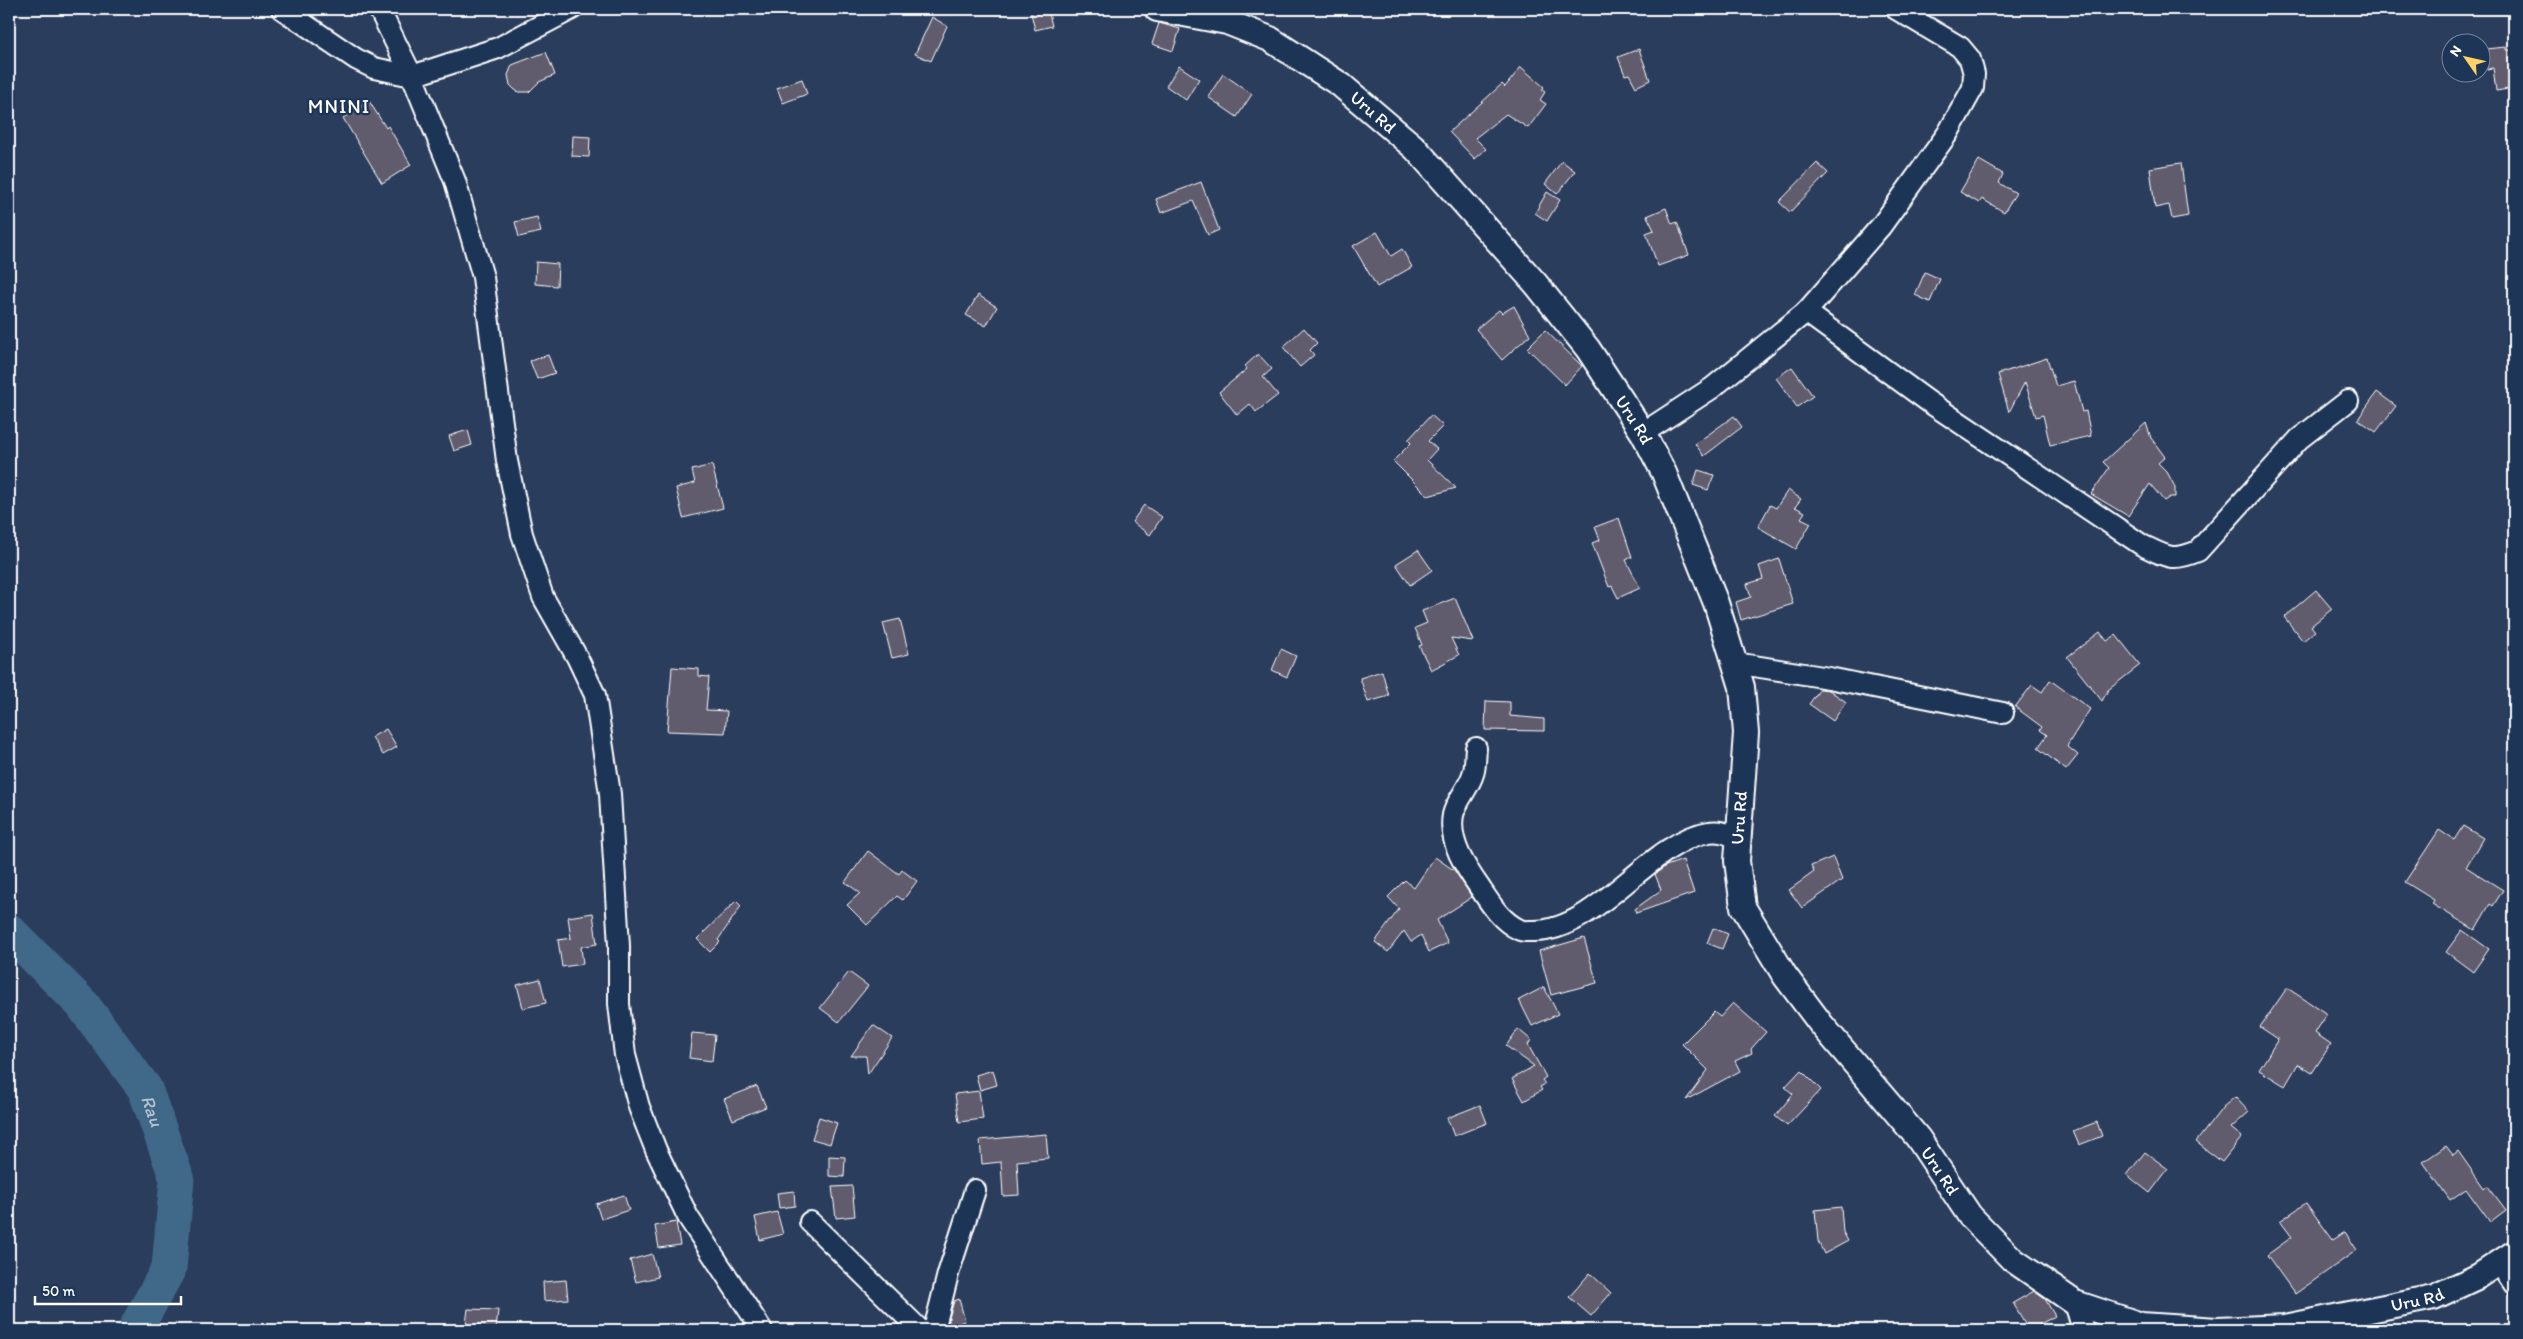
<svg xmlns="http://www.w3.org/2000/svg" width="2523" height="1339" font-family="Itim,sans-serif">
  <rect width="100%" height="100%" fill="#2b3d5c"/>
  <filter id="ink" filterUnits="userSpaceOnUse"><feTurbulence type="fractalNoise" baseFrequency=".02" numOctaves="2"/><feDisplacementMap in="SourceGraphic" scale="10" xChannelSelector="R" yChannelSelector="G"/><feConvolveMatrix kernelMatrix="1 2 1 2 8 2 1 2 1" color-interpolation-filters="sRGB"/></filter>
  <g filter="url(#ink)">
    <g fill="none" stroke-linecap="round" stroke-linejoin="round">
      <path stroke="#416989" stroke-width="35" id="s1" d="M9,931L82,1004L145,1089L177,1179L169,1268L135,1330"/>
    </g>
    <g fill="#615c6e" stroke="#fff">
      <path d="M1030,9H1048L1052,26L1035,30Z"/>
      <path d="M932,17L947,26L931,61L915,54Z"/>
      <path d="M1159,23L1180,29L1173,51L1152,44Z"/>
      <path d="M2506,47V50H2514V88L2496,91L2493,68L2487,69L2485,49Z"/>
      <path d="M1639,49L1650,80L1636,87L1629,74L1625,75L1618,57Z"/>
      <path d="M546,52L555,75L539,82L529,92H518L514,89L510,85L508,75L512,65Z"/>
      <path d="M1179,66L1199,79L1186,100L1166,86Z"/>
      <path d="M1521,67L1544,87L1542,90L1545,92L1540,100L1546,104L1528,128L1506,114L1475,138L1486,149L1475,159L1449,132L1502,84L1505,87Z"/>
      <path d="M1223,74L1252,94L1237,117L1208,97Z"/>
      <path d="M802,79L807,94L783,103L777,88Z"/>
      <path d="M369,101L386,128L388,126L411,165L382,183L343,118Z"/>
      <path d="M573,136L590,137L589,157L572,156Z"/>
      <path d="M1979,160L2003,174L1999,183L2016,193L2004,212L1982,199L1979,203L1960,192Z"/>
      <path d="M1562,161L1575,171L1557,194L1545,184Z"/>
      <path d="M1817,163L1828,173L1790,212L1779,202Z"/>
      <path d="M2181,163L2188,216L2172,219L2169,205L2155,208L2150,168Z"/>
      <path d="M1201,182L1219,230L1208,235L1193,201L1161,213L1156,199Z"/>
      <path d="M1547,192L1560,200L1547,221L1535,213Z"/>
      <path d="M1666,208L1672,224L1677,222L1689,255L1658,266L1646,233L1654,230L1647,216Z"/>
      <path d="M537,217L541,232L519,237L515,222Z"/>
      <path d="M1377,232L1391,256L1402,249L1412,267L1377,287L1353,246Z"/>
      <path d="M536,262L558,264L557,286L535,284Z"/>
      <path d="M1925,272L1940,279L1930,302L1915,295Z"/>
      <path d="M978,295L997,307L986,326L966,315Z"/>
      <path d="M1514,306L1530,335L1502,360L1476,329L1499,310L1502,313Z"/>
      <path d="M1304,328L1317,343L1310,350L1314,355L1300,367L1283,347Z"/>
      <path d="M1545,330L1582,366L1565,385L1527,348Z"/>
      <path d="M1258,354L1272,369L1263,377L1278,395L1256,412L1250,404L1237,415L1219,392L1247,369L1245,366Z"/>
      <path d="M548,355L555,373L537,379L530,361Z"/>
      <path d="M2047,358L2056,386L2074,381L2082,412L2086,411L2091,436L2050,445L2043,415L2036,417L2025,382L2009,412L1998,374Z"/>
      <path d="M1792,367L1813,396L1797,407L1776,378Z"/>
      <path d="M2377,392L2396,406L2376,432L2358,419Z"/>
      <path d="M1431,415L1443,426L1428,441L1437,449L1427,460L1456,488L1428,496L1393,461L1411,443L1408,440Z"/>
      <path d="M1734,416L1742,427L1704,456L1695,444Z"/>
      <path d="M2146,423L2151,438L2165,457L2158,463L2167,472L2175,487V497H2170L2164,501L2150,484L2128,516L2091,494L2109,468L2103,462Z"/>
      <path d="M468,430L472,445L454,451L449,436Z"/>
      <path d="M712,465L723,508L683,518L676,488L695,483L692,470Z"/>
      <path d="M1698,470L1714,475L1708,490L1693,485Z"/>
      <path d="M1788,490L1801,499L1795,507L1805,512L1801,518L1811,523L1796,549L1758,527L1770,505L1776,508Z"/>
      <path d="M1144,505L1162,517L1150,535L1132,522Z"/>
      <path d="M1619,518L1632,557L1626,560L1640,588L1618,598L1612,586L1609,587L1592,543L1600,540L1595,527Z"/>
      <path d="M1418,550L1432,570L1410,585L1396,564Z"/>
      <path d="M1779,559L1793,604L1741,620L1736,602L1751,597L1747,584L1763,579L1759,566Z"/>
      <path d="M2316,590L2332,609L2311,626L2315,631L2303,641L2284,617Z"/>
      <path d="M1455,598L1473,641L1451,638L1459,655L1431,670L1419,646L1422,645L1415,628L1427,623L1422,611Z"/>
      <path d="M900,619L909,654L892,658L883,623Z"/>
      <path d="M2100,632L2107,641L2116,635L2140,665L2108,690L2102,701L2067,657Z"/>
      <path d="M1281,649L1296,656L1287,677L1272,670Z"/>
      <path d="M672,667L699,669V676L709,677L706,710L727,711L725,733L667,731Z"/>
      <path d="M1382,671L1389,696L1368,702L1360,678Z"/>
      <path d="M2050,680L2090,709L2067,746L2078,755L2066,770L2038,748L2047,735L2040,730L2042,727L2015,707L2032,685L2042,692Z"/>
      <path d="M1820,689L1829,690L1846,702L1833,721L1809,704Z"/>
      <path d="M1486,701L1510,702V716L1544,719V731L1485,730Z"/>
      <path d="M386,729L397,747L383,755L372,737Z"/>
      <path d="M2463,826L2483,838L2466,867L2503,890L2493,906L2490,904L2475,930L2432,904L2434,900L2405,882L2439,830L2454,840Z"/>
      <path d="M868,851L899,874L902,870L917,881L903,900L897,896L867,925L847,905L860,893L845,882Z"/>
      <path d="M1435,857L1455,871L1472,897L1437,920L1448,943L1429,952L1421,935L1411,942L1404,931L1388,952L1375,942L1399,909L1388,897L1405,880L1414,888Z"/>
      <path d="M1833,857L1842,880L1802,908L1789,890L1814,872L1811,866Z"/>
      <path d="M1683,860L1694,893L1636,913L1635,909L1661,890L1655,874L1666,866Z"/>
      <path d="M736,901L741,906L718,940L720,942L710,952L697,939Z"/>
      <path d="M593,913L597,944L581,947L583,964L562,967L558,940L571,938L568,917Z"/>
      <path d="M1713,928L1728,934L1722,949L1707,943Z"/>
      <path d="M2462,930L2489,949L2473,972L2446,952Z"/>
      <path d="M1584,938L1597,983L1551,995L1539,951Z"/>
      <path d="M849,972L868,986L839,1022L820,1008Z"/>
      <path d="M540,979L546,1003L523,1008L517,985Z"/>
      <path d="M1544,987L1558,1014L1532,1026L1519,1000Z"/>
      <path d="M2287,988L2327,1014L2315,1033L2331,1044L2312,1073L2298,1064L2285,1086L2259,1070L2278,1039L2260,1027Z"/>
      <path d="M1733,1003L1766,1032L1751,1049L1752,1053L1735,1061L1740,1071L1686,1100L1708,1070L1682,1044L1714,1012L1720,1017Z"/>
      <path d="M873,1025L892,1038L868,1074L866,1056H851Z"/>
      <path d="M1518,1029L1531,1040L1528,1045L1546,1077L1542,1080L1545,1084L1540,1087L1542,1090L1524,1101L1512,1079L1534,1066L1506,1046Z"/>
      <path d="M692,1033L715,1035L712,1061L689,1058Z"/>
      <path d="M993,1070L997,1085L980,1090L976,1075Z"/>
      <path d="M1801,1070L1821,1090L1787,1126L1775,1116L1793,1094L1785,1087Z"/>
      <path d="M757,1086L766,1107L733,1120L724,1099Z"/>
      <path d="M979,1091L983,1119L959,1122L955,1094Z"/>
      <path d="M2235,1097L2249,1112L2231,1128L2242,1137L2222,1162L2196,1142L2223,1107Z"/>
      <path d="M1480,1105L1487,1123L1454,1136L1447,1118Z"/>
      <path d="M819,1117L837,1123L830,1144L812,1139Z"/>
      <path d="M2097,1122L2102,1136L2079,1145L2073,1131Z"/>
      <path d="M1046,1134L1048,1158L1017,1161L1019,1195L1003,1196L1001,1162L982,1164L980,1140Z"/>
      <path d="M2446,1146L2453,1155L2458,1151L2484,1188L2487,1185L2506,1210L2490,1222L2466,1189L2450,1200L2423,1162Z"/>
      <path d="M2145,1152L2168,1169L2150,1193L2127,1175Z"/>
      <path d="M829,1156L845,1157L844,1177L829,1176Z"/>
      <path d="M852,1186L855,1216L836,1218L832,1187Z"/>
      <path d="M794,1191L795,1206L779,1208L777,1193Z"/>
      <path d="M624,1195L629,1210L601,1219L596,1204Z"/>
      <path d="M2306,1203L2333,1240L2345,1232L2357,1250L2295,1294L2267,1255L2292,1237L2280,1221Z"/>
      <path d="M1841,1207L1843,1232L1848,1241L1824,1254L1818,1241L1815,1210Z"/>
      <path d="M777,1212L783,1234L760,1240L755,1217Z"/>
      <path d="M676,1222L680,1245L659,1248L655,1226Z"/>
      <path d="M652,1254L658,1277L636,1282L630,1260Z"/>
      <path d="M1590,1273L1611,1293L1591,1316L1569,1297Z"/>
      <path d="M566,1280L568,1299L544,1301L543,1282Z"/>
      <path d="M2034,1291L2045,1299L2055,1316L2029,1330L2013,1303Z"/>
      <path d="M959,1299L965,1321L950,1326L948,1321L954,1301Z"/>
      <path d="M468,1309L498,1310L496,1330L466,1324Z"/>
    </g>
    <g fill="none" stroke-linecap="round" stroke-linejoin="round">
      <defs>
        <g id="minor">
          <path d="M282,9L356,59L374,68L412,76L498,48L572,9"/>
          <path d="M379,9L412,76L455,181L483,277L507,461L522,534L543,597L577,657L595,695L610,794L619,946V1004L625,1055L639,1107L656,1150L688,1217L762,1330"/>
          <path d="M1806,312L1929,402L2142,545C2167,557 2172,562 2198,551L2299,439L2348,401"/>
          <path d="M1643,433L1712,388L1806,312L1881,226L1948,133L1973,88L1974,74L1970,59L1960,47L1896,9"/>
          <path d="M1735,663L1829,678L2003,713"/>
          <path d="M1476,748C1475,756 1476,767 1473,774C1469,788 1456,801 1453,815C1448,842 1466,868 1480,888C1490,903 1501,921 1518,929C1522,932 1528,931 1533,931C1597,932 1650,841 1709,832C1720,830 1728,834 1738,838"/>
          <path d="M810,1222L920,1330"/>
          <path d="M2500,1263L2514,1284"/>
          <path d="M2075,1303L2083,1330"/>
          <path d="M934,1330L948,1274L975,1190"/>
        </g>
        <g id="tertiary">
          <path id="s2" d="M1157,9L1227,22L1270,39L1341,85L1415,148L1536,284L1588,349L1643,433L1664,473L1716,603L1742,687L1746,733L1737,861L1743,907L1785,976L1821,1024L1918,1138L1970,1216L2013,1260L2075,1303L2141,1325L2217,1330L2285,1327L2434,1297L2479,1276L2514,1253"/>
        </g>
      </defs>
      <use href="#minor" stroke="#fff" stroke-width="24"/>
      <use href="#tertiary" stroke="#fff" stroke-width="28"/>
      <use href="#minor" stroke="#1d3557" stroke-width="20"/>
      <use href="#tertiary" stroke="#1d3557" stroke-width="24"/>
    </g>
  </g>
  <g text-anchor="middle" stroke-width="4.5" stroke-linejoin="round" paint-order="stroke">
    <g font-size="18" fill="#fff" stroke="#1d3557">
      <text dy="6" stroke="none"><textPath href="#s2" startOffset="244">Uru Rd</textPath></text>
      <text dy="6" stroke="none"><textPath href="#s2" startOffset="649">Uru Rd</textPath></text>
      <text transform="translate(1739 818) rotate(-86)" y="6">Uru Rd</text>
      <text dy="6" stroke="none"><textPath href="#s2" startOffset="1489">Uru Rd</textPath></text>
      <text dy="6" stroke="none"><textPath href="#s2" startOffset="2029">Uru Rd</textPath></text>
    </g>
    <g font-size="19" font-style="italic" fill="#b3c3d0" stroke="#1d3557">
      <text dy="7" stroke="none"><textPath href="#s1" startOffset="232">Rau</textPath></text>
    </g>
    <g font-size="20" letter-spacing="1" fill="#fff" stroke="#1d3557">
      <text x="339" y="113">MNINI</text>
    </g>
  </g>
  <rect width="2523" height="1339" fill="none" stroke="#1d3557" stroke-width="30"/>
  <rect x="15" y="15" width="2493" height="1309" fill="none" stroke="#fff" stroke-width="2" filter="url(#ink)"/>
  <g transform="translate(2466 58) rotate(304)"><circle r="24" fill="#1d3557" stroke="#77869a"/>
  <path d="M0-4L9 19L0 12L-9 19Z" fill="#ffd166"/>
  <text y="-8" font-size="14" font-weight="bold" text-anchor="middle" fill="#ffffff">N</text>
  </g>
  <path d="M35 1296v8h146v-8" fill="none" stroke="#ffffff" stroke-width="2.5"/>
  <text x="42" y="1296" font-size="15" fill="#ffffff" stroke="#1d3557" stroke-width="4" paint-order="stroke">50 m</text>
</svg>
